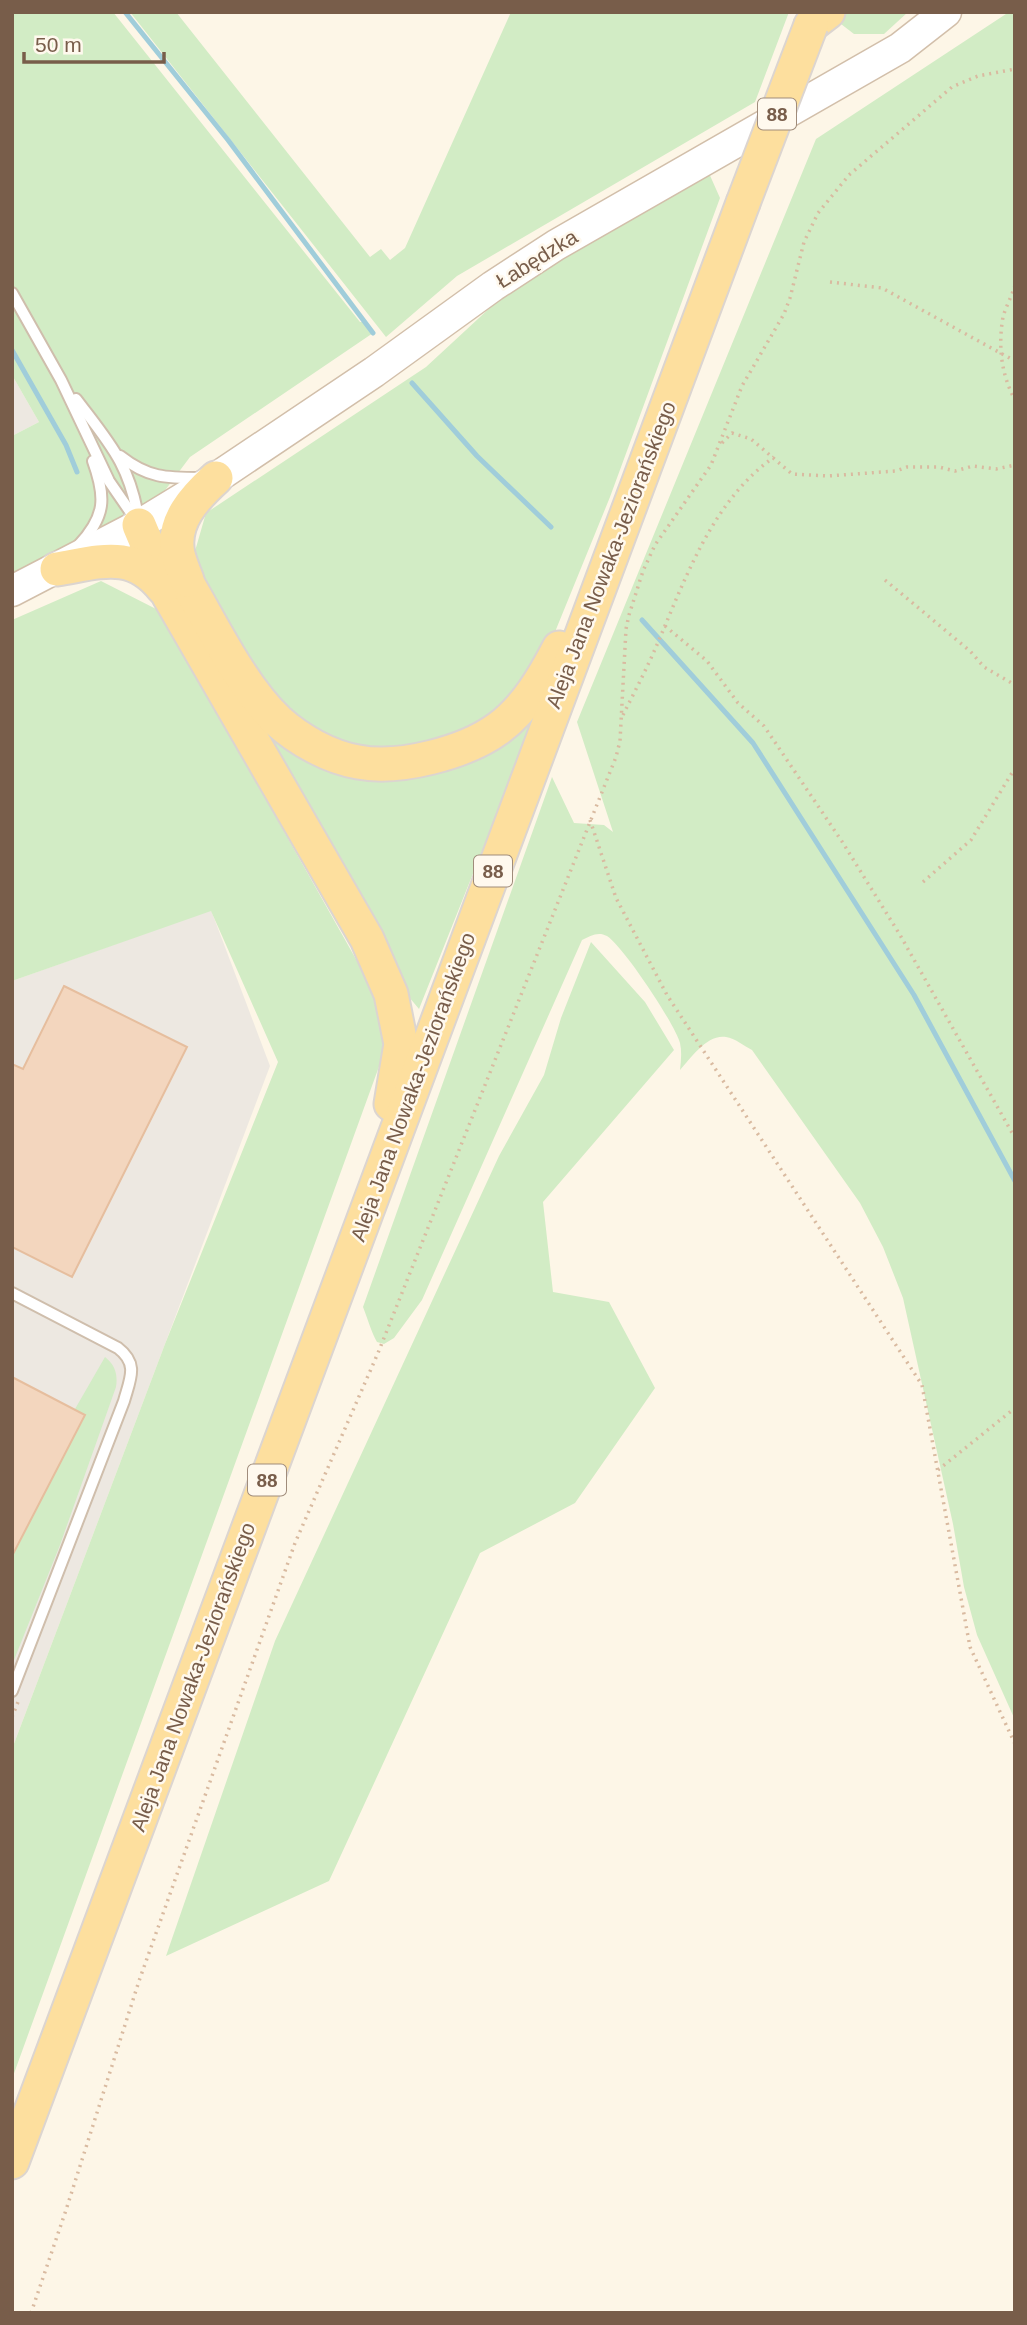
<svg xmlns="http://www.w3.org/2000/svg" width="1027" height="2325" font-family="Helvetica,sans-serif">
  <rect width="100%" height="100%" fill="#fdf6e7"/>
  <g fill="#ede8e1">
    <path d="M12,375L39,422L12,436Z"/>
    <path d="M211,910L270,1066L12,1749V981Z"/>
  </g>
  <g fill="#d2ecc5">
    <path d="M12,12H113L360,322H365L373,333L190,457L139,525L12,591V436L39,422L12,375Z"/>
    <path d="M130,12H176L370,257L381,249L390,260L405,248L511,12H789L755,102L457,276L386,337Z"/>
    <path d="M846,12H908L884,34H854L841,24Z"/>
    <path d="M1009,12H1015V1720L977,1635L964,1587L953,1524L903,1298L883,1247L860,1203L752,1050C744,1046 735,1038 726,1037C707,1034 691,1058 680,1070C681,1061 682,1052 680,1043C675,1024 623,946 607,936C598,931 590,936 582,940L422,1300L394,1338L384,1344L377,1342C372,1334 367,1317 363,1307L552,777L574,823L604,825L613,832L577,722L816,139Z"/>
    <path d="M708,171L720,198L610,497L546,654L509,708L430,748H354L319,734L278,704L206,597L193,558L206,513L426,367L506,293Z"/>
    <path d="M101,581L160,611L375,993L385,1050L12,2079V1749L165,1344L278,1062L211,911L12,981V620Z"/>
    <path d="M236,678L347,767L532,720L533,723L419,1009L409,997L385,943Z"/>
    <path d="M591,942L645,1002L674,1050L543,1202L553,1292L609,1302L655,1388L575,1503L480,1553L329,1881L166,1956L275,1641L499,1156L544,1075L561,1018Z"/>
    <path d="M105,1357C115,1365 118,1374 116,1387L60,1545L12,1665V1556L85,1415L75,1409Z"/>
  </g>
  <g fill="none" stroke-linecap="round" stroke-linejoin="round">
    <g stroke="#a0cdda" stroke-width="5">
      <path d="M125,12L228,140L373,333"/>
      <path d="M12,350L66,445L77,472"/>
      <path d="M412,383L477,456L551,527"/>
      <path d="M642,620L753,743L914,995L1015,1181"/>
    </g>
  </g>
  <g fill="#f3d6be" stroke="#e6be9e" stroke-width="2">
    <path d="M64,986L187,1047L72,1277L12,1247V1064L23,1069Z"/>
    <path d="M12,1377L85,1415L12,1556Z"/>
  </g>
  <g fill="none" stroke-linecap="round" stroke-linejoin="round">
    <defs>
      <g id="lane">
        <path d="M12,293L61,380L109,481L138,523"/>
        <path d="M76,399C110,444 130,464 139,522"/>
        <path d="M120,456C148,478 166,478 200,478"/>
        <path d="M79,545C106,516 106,497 93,461"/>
        <path d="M12,1293L118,1348C139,1364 130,1379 124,1401L12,1691"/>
      </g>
      <path id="secondary" d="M12,591L139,525L216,478L374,372L493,286L556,245L900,48L946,12"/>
      <g id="primary">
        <path d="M811,25L828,12"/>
        <path d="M139,525L169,596L367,939L391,994L401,1044L391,1104"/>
        <path d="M174,561C206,611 236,681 278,721C299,740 329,757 358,762C399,770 465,753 499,728C526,708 544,677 559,648"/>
        <path d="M57,569C100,562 132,549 163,588"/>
        <path d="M187,580C184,572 180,563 178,554C171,522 195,497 216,478"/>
        <path d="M12,2162L743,203"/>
      </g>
    </defs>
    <use href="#lane" stroke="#cfbeac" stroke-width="14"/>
    <use href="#secondary" stroke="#d2bfaa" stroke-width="33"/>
    <use href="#primary" stroke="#dcd5d0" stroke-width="37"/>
    <g stroke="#d9baa0" stroke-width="3.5" stroke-dasharray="2 5" stroke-linecap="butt">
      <path d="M830,282L882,288L1015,361"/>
      <path d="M1015,285C1012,296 1006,306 1003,317C998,346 1001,374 1015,400"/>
      <path d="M722,443L732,433L751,439L792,474L828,476L896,471L907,467H939L955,471L973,466L996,469L1015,465"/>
      <path d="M885,580L970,651L984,667L1015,685"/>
      <path d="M665,626L707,661L738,703L764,726L843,843L900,935L1015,1138"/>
      <path d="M623,715C634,693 646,670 656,647C685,580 711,502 774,457"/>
      <path d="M590,820L616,898L667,995L922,1385L970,1647L1015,1744"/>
      <path d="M923,882L971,840L1015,768"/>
      <path d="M938,1470L1015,1408"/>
      <path d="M12,1717L18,1702"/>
      <path d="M31,2313L66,2210L139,1981L295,1543L378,1353L616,757L620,741L626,629L629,615L643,571L655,545L711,465L742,386L784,314L790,298L804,242L818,213L849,175L952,87L978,76L1015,69"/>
    </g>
    <use href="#lane" stroke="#fff" stroke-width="10"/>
    <use href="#secondary" stroke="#fff" stroke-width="30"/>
    <use href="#primary" stroke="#fddf9e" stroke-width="33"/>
    <defs>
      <path id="primary-bridge" d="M743,203L811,25"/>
    </defs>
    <use href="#primary-bridge" stroke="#dcd5d0" stroke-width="37" stroke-linecap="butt"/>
    <use href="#primary-bridge" stroke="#fddf9e" stroke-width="33"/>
  </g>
  <g text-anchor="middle" stroke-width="5" stroke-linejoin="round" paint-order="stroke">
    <g fill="#fff9ee" stroke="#a08c7b" stroke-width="2">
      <rect x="758" y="98.5" width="38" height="31" rx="5"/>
      <rect x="474" y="855.5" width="38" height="31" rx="5"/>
      <rect x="248" y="1464.5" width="38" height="31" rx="5"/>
    </g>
    <g font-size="19" font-weight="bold" fill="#785d4a">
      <text x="777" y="121">88</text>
      <text x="493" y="878">88</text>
      <text x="267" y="1487">88</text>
    </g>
    <g font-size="21" fill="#785d4a" stroke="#fff9ee">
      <text transform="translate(537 259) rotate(-32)" y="7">Łabędzka</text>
      <text transform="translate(611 555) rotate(-69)" y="7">Aleja Jana Nowaka-Jeziorańskiego</text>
      <text transform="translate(413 1087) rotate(-70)" y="7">Aleja Jana Nowaka-Jeziorańskiego</text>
      <text transform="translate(193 1677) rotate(-70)" y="7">Aleja Jana Nowaka-Jeziorańskiego</text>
    </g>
  </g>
  <rect width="1027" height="2325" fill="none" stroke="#785d4a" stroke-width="28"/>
  <path d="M24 52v10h140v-10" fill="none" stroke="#785d4a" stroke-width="3.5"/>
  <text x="35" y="52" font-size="21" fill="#785d4a" stroke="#fff9ee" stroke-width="5" paint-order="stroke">50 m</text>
</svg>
